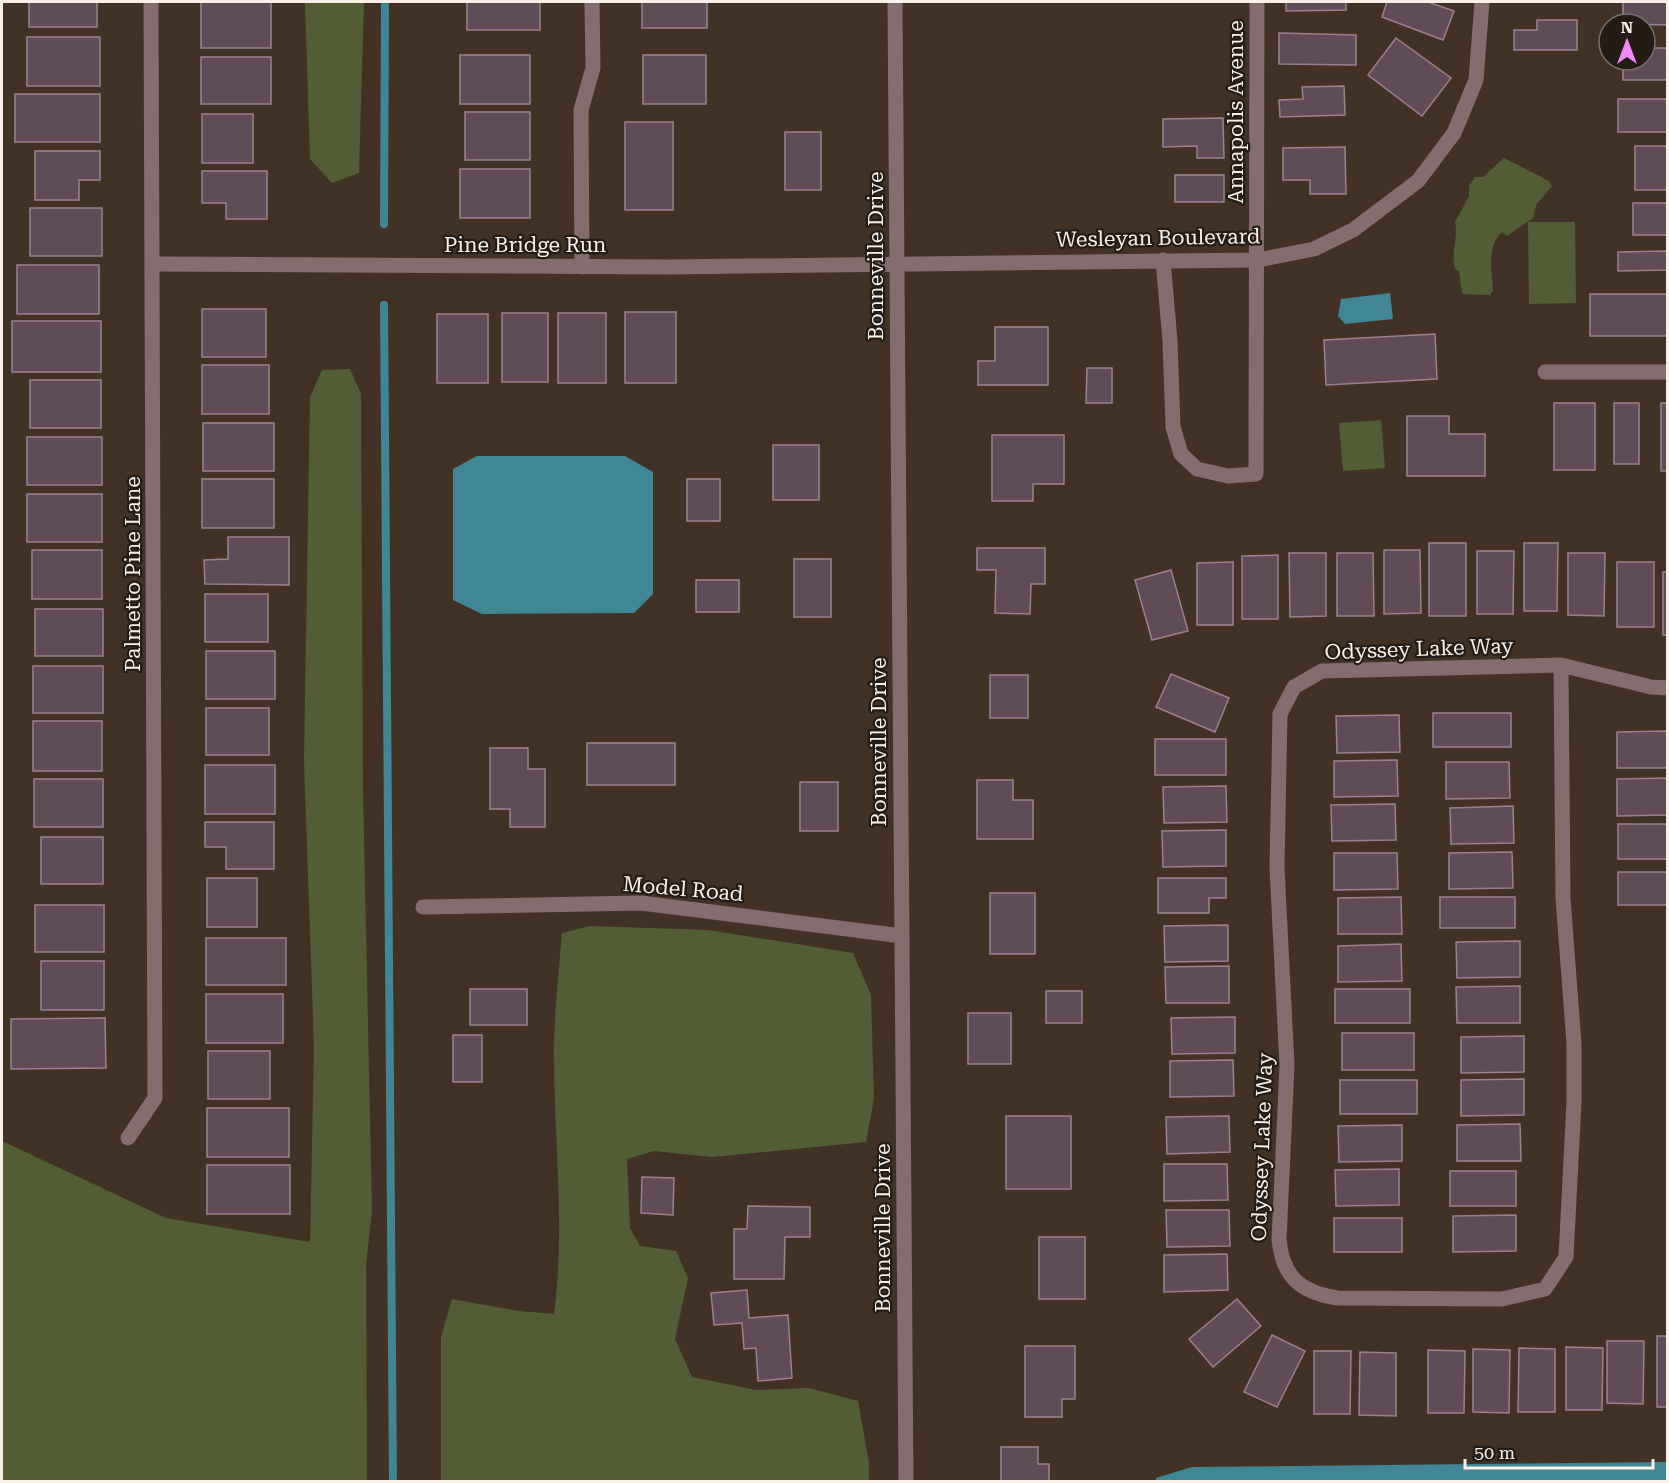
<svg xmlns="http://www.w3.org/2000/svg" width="1669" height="1483" font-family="'Roboto Serif',serif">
  <rect width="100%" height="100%" fill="#423225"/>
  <g fill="#525d36">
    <path d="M305,2H364L359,173L332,183L310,159Z"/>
    <path d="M1504,158L1549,181L1552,186L1536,205L1533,218L1507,236L1502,232C1486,247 1492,271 1493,291L1490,295L1462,294L1459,271L1455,269C1450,252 1459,238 1455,222L1469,196V186L1475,177H1483Z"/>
    <path d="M1575,222L1576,303L1529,304L1528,222Z"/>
    <path d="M350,369L361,394L363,793L372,1211L366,1265L367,1481H2V1141L166,1218L310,1242L314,1048L304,760L310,397L322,370Z"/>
    <path d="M1381,420L1385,468L1343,471L1339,423Z"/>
    <path d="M590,926L708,930L853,953L871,995L874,1098L866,1142L712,1157L654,1151L627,1159L630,1228L640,1246L676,1251L688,1278L675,1339L692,1377L756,1390L809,1388L858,1401L869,1463V1481H441V1337L452,1299L519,1311L554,1314C566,1224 553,1133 554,1043C555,1006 559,969 562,933Z"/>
  </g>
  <g fill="#418694">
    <path d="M1390,293L1393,319L1345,324L1338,316L1341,299Z"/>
    <path d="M477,456H625L653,472V594L634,613L482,614L453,600V469Z"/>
    <path d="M1668,1462L1667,1482L1156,1481V1478L1192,1467Z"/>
  </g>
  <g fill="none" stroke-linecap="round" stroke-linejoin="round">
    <g stroke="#418694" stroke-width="8">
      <path d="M384,224L385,2"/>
      <path d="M384,305L393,1482"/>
    </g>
  </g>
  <g fill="#604c56" stroke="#99828e" stroke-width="1.5">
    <rect x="29" y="2" width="68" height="25"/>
    <rect x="201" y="2" width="70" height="46"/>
    <rect x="467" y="2" width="73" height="28"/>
    <rect x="642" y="2" width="65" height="26"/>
    <path d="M1286,2H1346V10L1286,11Z"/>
    <path d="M1387,2H1428L1454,11L1443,40L1382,17Z"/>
    <path d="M1623,2H1668V25L1623,24Z"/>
    <path d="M1537,20H1577V50H1514V30H1537Z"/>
    <path d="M1279,33L1356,35V65L1279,64Z"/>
    <rect x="27" y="37" width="73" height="49"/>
    <path d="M1396,38L1451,78L1422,116L1368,75Z"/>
    <path d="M1645,48H1668V80H1623V60H1645Z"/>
    <rect x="460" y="55" width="70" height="49"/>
    <rect x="643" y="55" width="63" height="49"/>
    <rect x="201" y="57" width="70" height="47"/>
    <path d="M1344,86L1345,115L1280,117L1279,100L1303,99L1302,87Z"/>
    <rect x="15" y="94" width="85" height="48"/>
    <rect x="1618" y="99" width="50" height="33"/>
    <rect x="465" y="112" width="65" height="48"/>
    <rect x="202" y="114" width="51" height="49"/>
    <path d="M1223,118L1224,158H1197V146L1163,147V119Z"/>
    <rect x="625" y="122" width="48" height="88"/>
    <rect x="785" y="132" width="36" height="58"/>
    <rect x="1635" y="146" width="33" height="44"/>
    <path d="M1345,147L1346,194H1310V180H1283V148Z"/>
    <path d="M35,151H100V180H79V200H35Z"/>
    <rect x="460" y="169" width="70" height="49"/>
    <path d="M202,171H267V219H226V203H202Z"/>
    <rect x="1175" y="175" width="49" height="27"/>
    <rect x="1633" y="203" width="35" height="32"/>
    <rect x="30" y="208" width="72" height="48"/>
    <path d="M1668,251V270L1618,271V252Z"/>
    <rect x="17" y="265" width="82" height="49"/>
    <rect x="1590" y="294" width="78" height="42"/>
    <rect x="202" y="309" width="64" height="48"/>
    <rect x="625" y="312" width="51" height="71"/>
    <rect x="502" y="313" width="46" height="69"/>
    <rect x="558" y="313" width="48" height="70"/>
    <rect x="437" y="314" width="51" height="69"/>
    <rect x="12" y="321" width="89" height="51"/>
    <path d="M995,327H1048V385H978V361H995Z"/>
    <path d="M1435,334L1437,379L1326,385L1324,340Z"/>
    <rect x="202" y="365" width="67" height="49"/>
    <path d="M1087,368H1112V403H1086Z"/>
    <rect x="30" y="380" width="71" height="48"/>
    <rect x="1554" y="403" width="41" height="67"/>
    <rect x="1614" y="403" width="25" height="61"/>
    <rect x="1661" y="403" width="7" height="68"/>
    <path d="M1407,416H1449V434H1485V476H1407Z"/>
    <rect x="203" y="423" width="71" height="48"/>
    <path d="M992,435H1064V484H1033V501H992Z"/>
    <rect x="27" y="437" width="75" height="48"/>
    <rect x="773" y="445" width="46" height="55"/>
    <rect x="202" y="479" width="72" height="49"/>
    <rect x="687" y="479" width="33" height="42"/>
    <rect x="27" y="494" width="75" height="48"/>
    <path d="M228,537H289V585L205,584L204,560L228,559Z"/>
    <rect x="1429" y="543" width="37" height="73"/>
    <path d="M1524,543H1558L1557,611H1524Z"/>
    <path d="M977,548H1045V584H1031L1030,614L995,613L996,570H977Z"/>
    <rect x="32" y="550" width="70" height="49"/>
    <path d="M1384,550H1420L1421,613L1384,614Z"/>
    <path d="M1477,551H1514L1513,614H1477Z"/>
    <path d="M1289,553H1326V616L1290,617Z"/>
    <path d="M1337,553H1373L1374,616H1337Z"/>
    <path d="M1568,553H1605L1604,616L1568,615Z"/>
    <path d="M1278,555V619H1242V556Z"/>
    <rect x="794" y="559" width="37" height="58"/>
    <path d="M1233,562V625H1197V563Z"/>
    <rect x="1617" y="562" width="37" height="65"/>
    <path d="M1171,570L1188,631L1152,640L1135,580Z"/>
    <rect x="1663" y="572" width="5" height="63"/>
    <rect x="696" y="580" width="43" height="32"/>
    <rect x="205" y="594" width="63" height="48"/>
    <rect x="35" y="609" width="68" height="47"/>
    <rect x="206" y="651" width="69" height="48"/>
    <rect x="33" y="666" width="70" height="47"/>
    <path d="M1171,674L1229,698L1215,732L1156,707Z"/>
    <rect x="990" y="675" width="38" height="43"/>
    <rect x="206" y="708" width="63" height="47"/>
    <rect x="1433" y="713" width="78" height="34"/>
    <path d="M1399,715L1400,752L1337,753L1336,716Z"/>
    <rect x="33" y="721" width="69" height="50"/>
    <path d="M1668,731V768H1617V732Z"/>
    <rect x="1155" y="739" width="71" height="36"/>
    <rect x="587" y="743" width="88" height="42"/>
    <path d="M490,748H528V769H545V827H510V809H490Z"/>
    <path d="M1397,760L1398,796L1334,797V761Z"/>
    <path d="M1446,762H1509L1510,798L1446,799Z"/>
    <rect x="205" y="765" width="70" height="49"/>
    <path d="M1668,778V815L1617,816V779Z"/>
    <rect x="34" y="779" width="69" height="48"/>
    <path d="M977,780H1013V800H1033V839H977Z"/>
    <rect x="800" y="782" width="38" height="49"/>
    <path d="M1226,786L1227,822L1164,823L1163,787Z"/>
    <path d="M1395,804L1396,840L1332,841L1331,805Z"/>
    <path d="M1513,806L1514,843L1451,844L1450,808Z"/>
    <path d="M205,822H274V869H226V847H205Z"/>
    <rect x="1618" y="824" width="50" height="35"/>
    <path d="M1226,830V866L1163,867L1162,831Z"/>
    <rect x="41" y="837" width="62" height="47"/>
    <path d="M1512,852L1513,888L1449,889V853Z"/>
    <path d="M1334,853H1397L1398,889L1334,890Z"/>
    <rect x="1618" y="872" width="50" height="33"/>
    <rect x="207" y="878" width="50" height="49"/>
    <path d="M1158,878H1226V898H1209V913H1158Z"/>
    <rect x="990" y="893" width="45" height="61"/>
    <path d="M1401,897L1402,934H1338V898Z"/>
    <rect x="1440" y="897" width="75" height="31"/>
    <rect x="35" y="905" width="69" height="47"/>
    <path d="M1228,925V961L1165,962L1164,926Z"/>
    <rect x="206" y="938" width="80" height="47"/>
    <path d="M1520,941V977L1457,978L1456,942Z"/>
    <path d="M1401,944L1402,981L1338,982V946Z"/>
    <rect x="41" y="961" width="63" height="49"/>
    <path d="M1229,966V1003H1166L1165,967Z"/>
    <path d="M1520,986V1023H1457L1456,987Z"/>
    <rect x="470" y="989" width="57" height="36"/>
    <rect x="1335" y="989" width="75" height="34"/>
    <rect x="1046" y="991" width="36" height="32"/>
    <rect x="206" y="994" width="77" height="49"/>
    <rect x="968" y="1013" width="43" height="51"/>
    <path d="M1235,1017V1053L1172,1054L1171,1018Z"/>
    <path d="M105,1018L106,1068L11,1069V1019Z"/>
    <rect x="1342" y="1033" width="72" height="37"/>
    <rect x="453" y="1035" width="29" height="47"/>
    <path d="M1524,1036V1072L1461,1073V1037Z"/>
    <rect x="208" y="1051" width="62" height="48"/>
    <path d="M1233,1060L1234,1096L1170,1097V1061Z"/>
    <path d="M1524,1079V1115L1461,1116V1080Z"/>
    <rect x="1340" y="1080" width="77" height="34"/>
    <rect x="207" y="1108" width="82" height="49"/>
    <rect x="1006" y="1116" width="65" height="73"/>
    <path d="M1229,1116L1230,1152L1167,1154L1166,1117Z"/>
    <path d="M1520,1124L1521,1161H1457V1125Z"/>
    <path d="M1402,1125V1161L1339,1162L1338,1126Z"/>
    <path d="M1164,1164H1227L1228,1200L1164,1201Z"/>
    <rect x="207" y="1165" width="83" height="49"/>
    <path d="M1399,1169V1205L1336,1206L1335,1170Z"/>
    <rect x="1450" y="1171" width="66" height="35"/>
    <path d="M642,1177L674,1178L673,1215L641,1213Z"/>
    <path d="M748,1206L810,1207V1237H785L784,1279H734V1229H747Z"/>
    <path d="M1166,1210H1229L1230,1246L1167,1247Z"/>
    <path d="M1516,1215V1251L1453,1252V1216Z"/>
    <rect x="1334" y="1218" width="68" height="34"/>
    <rect x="1039" y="1237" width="46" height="62"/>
    <path d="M1227,1254L1228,1290L1164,1292V1255Z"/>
    <path d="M747,1290L749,1318L788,1315L792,1378L758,1381L756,1348L744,1349L742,1323L714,1325L711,1293Z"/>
    <path d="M1237,1299L1261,1326L1213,1367L1189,1339Z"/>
    <path d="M1272,1335L1305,1351L1277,1407L1244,1392Z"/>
    <rect x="1657" y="1336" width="11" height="71"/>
    <path d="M1607,1341H1644L1643,1404L1607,1403Z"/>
    <path d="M1025,1346H1075V1399H1062V1417H1025Z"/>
    <path d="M1566,1347L1603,1348L1602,1410H1566Z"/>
    <path d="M1519,1348L1555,1349V1412H1518Z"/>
    <path d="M1473,1349L1510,1350L1509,1413L1473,1412Z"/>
    <path d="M1428,1350L1465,1351L1464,1413H1428Z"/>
    <path d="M1314,1351H1351L1350,1414H1314Z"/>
    <path d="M1360,1352L1396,1353V1416L1359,1415Z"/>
    <path d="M1001,1447H1038V1464H1049V1482H1001Z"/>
  </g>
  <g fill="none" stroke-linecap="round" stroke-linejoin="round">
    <g stroke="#856c6f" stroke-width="15">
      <path d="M895,2L906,1482"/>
      <path d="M1163,260L1170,341L1173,427L1181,454L1197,469L1228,476L1256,474L1257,2"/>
      <path d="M153,264L667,267L1258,260L1314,249L1353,230L1418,181L1454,133L1476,80L1482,2"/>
      <path d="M582,267L581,110L593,68L592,2"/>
      <path d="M1545,372H1668"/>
      <path d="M1561,665L1563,898L1574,1044V1102L1566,1257L1545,1289L1502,1299L1337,1298C1301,1292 1283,1278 1279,1240L1287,1065L1277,868L1280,714L1294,687L1322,671L1561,665L1651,687L1668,688"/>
      <path d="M423,907L641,903L902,936"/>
      <path d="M128,1138L155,1098L151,2"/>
    </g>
  </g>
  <g text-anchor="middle" stroke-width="4.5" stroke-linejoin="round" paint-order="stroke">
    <g font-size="21" fill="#faf0e7" stroke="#231c16">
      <text transform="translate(1236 112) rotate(-90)" y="7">Annapolis Avenue</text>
      <text transform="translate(1158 238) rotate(-1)" y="7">Wesleyan Boulevard</text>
      <text x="525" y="252">Pine Bridge Run</text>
      <text transform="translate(876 256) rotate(-90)" y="7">Bonneville Drive</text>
      <text transform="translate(133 574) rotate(-90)" y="7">Palmetto Pine Lane</text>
      <text transform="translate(1419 649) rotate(-2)" y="7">Odyssey Lake Way</text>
      <text transform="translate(879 742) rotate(-90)" y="7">Bonneville Drive</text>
      <text transform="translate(683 889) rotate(5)" y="7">Model Road</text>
      <text transform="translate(1262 1147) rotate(-88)" y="7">Odyssey Lake Way</text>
      <text transform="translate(883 1228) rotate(-90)" y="7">Bonneville Drive</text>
    </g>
  </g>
  <rect width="1669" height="1483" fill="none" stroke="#faf0e7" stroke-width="6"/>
  <g transform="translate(1627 42)"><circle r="28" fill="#231c16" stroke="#79716a" stroke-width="1.5"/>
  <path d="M0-4.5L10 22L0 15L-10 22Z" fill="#ef8bf6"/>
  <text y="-9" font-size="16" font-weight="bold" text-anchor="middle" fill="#faf0e7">N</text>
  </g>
  <path d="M1465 1459v9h188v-9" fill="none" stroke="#faf0e7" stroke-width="3"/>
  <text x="1474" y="1459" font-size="18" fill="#faf0e7" stroke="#231c16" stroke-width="4.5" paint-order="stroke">50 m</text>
</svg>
